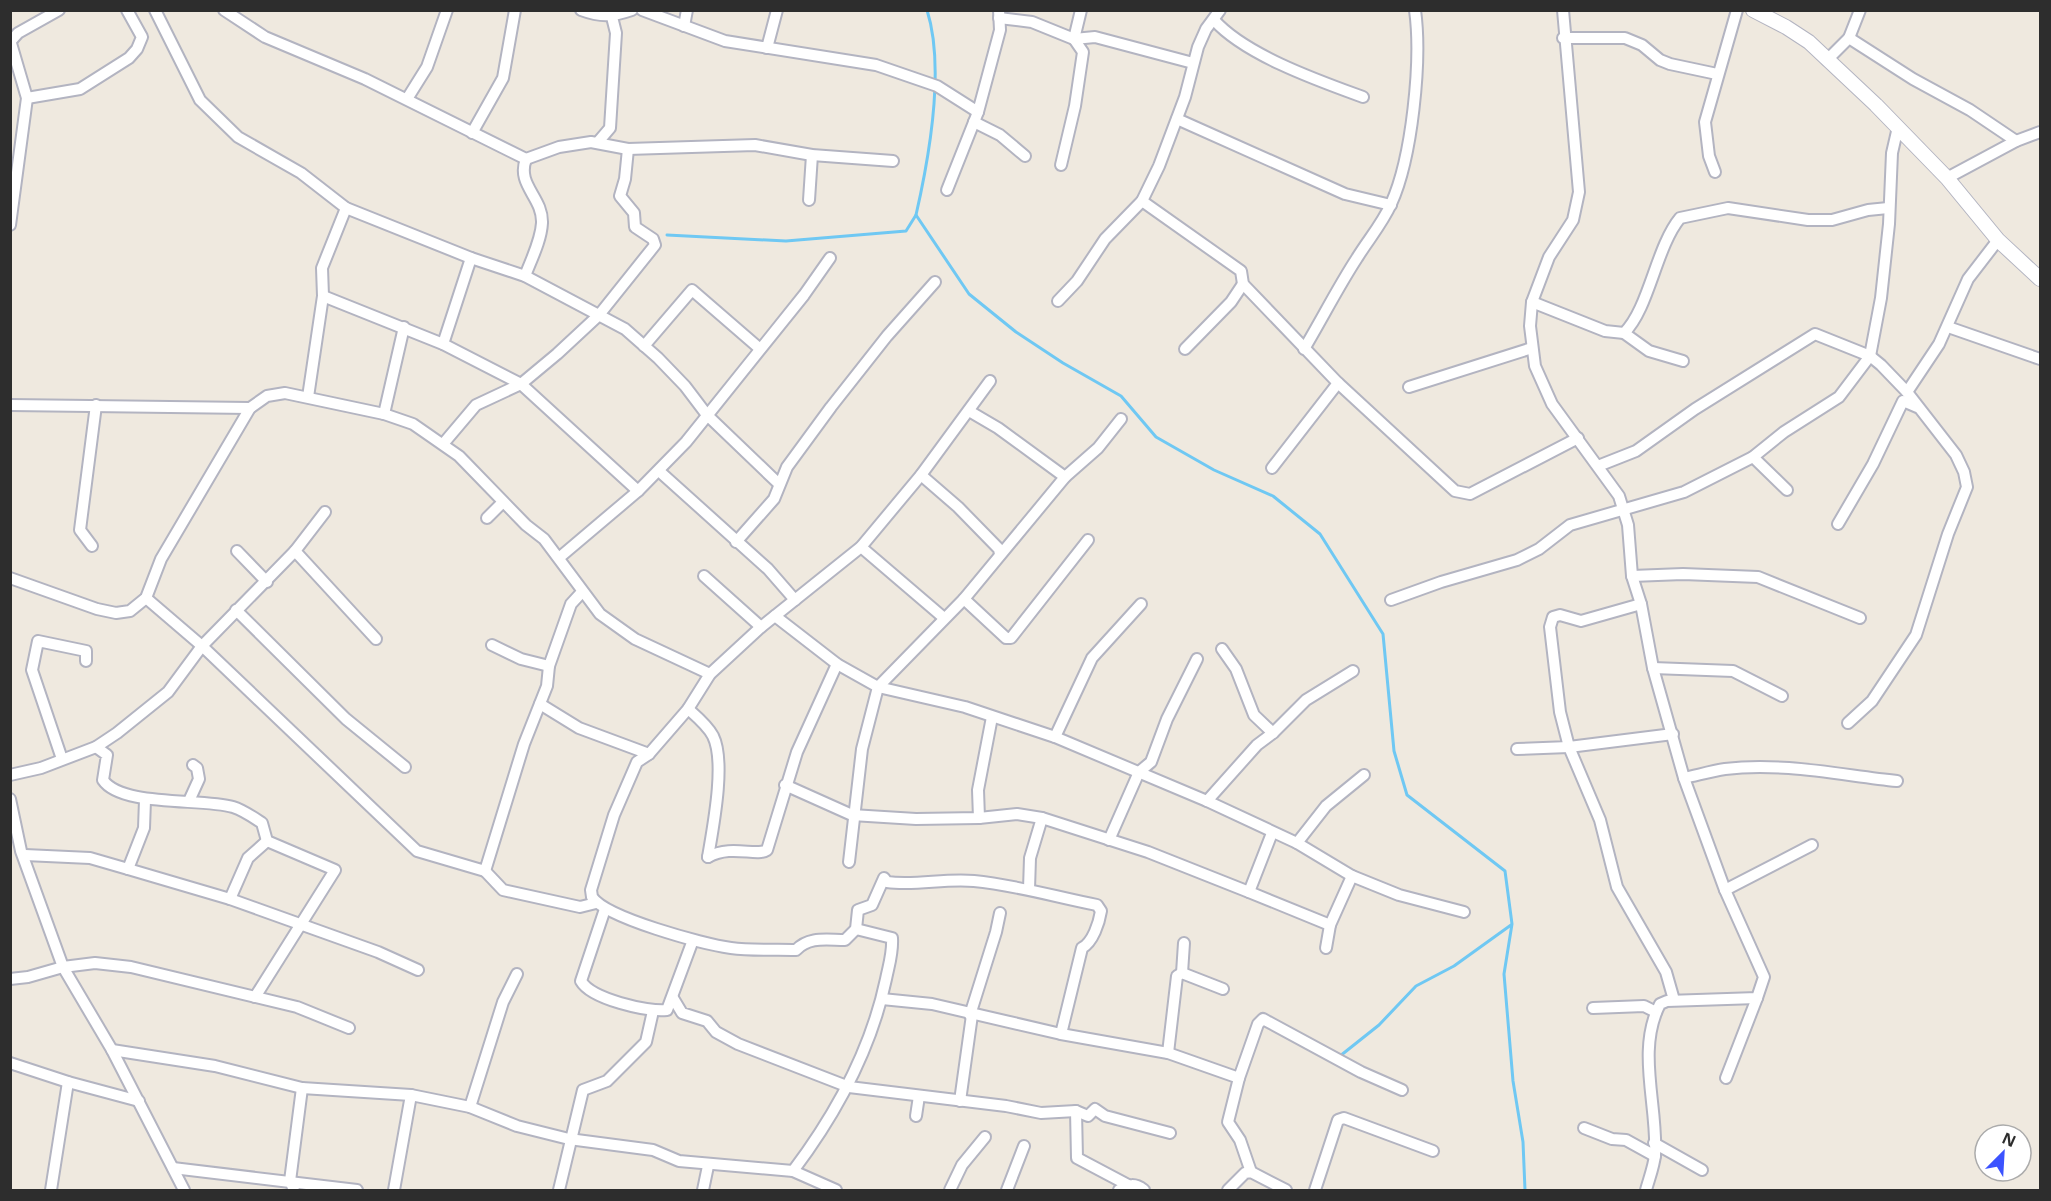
<svg xmlns="http://www.w3.org/2000/svg" width="2051" height="1201" font-family="'Noto Sans',sans-serif">
  <rect width="100%" height="100%" fill="#efe9df"/>
  <g fill="none" stroke-linecap="round" stroke-linejoin="round">
    <g stroke="#6fc8f3" stroke-width="3">
      <path d="M927,10C945,67 929,158 916,215L969,294L1016,332L1063,363L1121,396L1156,437L1214,470L1273,496L1320,534L1383,634L1394,751L1407,795L1505,871L1512,924L1504,974L1513,1081L1523,1142L1525,1190"/>
      <path d="M667,235L786,241L906,231L916,215"/>
      <path d="M1340,1056L1379,1025L1416,986L1454,966L1511,925"/>
    </g>
    <defs>
      <g id="street">
        <path d="M155,10L200,100L238,137L301,173L346,208L471,258L525,276L625,329L658,358L685,386L707,415L779,484"/>
        <path d="M224,10L265,37L365,79L526,159L559,147L591,142L628,149L755,145L812,155L893,161"/>
        <path d="M581,10C600,17 612,17 632,10"/>
        <path d="M642,10L725,41L876,65L937,86L978,112"/>
        <path d="M1563,10L1579,192L1573,220L1549,257L1532,302L1530,326L1535,366L1552,404L1619,496L1628,525L1632,576L1641,604L1653,668L1684,778L1725,890L1764,977L1757,998L1667,1001L1660,1004C1636,1050 1658,1106 1655,1155C1654,1166 1649,1179 1646,1190"/>
        <path d="M999,18L1032,22L1074,39L1095,37L1193,63"/>
        <path d="M1214,20C1245,55 1319,81 1363,97"/>
        <path d="M684,26L687,10"/>
        <path d="M1563,38H1625L1642,45L1660,60L1670,64L1717,74"/>
        <path d="M1849,38L1913,79L1970,110L2016,141"/>
        <path d="M10,40L27,98L10,225"/>
        <path d="M10,42L18,33L59,10"/>
        <path d="M767,48L777,10"/>
        <path d="M1827,60L1849,38L1860,10"/>
        <path d="M27,98L80,89L129,58L137,49L142,37L127,10"/>
        <path d="M407,99L427,67L447,10"/>
        <path d="M1177,119L1345,194L1391,205"/>
        <path d="M974,122L1000,135L1025,156"/>
        <path d="M472,133L503,78L515,10"/>
        <path d="M598,142L610,128L616,33L612,17"/>
        <path d="M1061,165L1075,106L1083,52L1074,39L1081,10"/>
        <path d="M1715,172L1709,156L1705,122L1737,10"/>
        <path d="M1947,178L2016,141L2040,132"/>
        <path d="M947,190L978,112L1000,30L999,10"/>
        <path d="M809,200L812,155"/>
        <path d="M1142,201L1241,271L1243,284L1338,383L1455,491L1470,494L1578,438"/>
        <path d="M525,276C531,260 541,241 542,223C543,197 516,185 526,159"/>
        <path d="M323,296L443,344L521,384L638,491"/>
        <path d="M1058,301L1077,281L1105,239L1142,201L1159,166L1185,97L1198,47L1206,29L1220,10"/>
        <path d="M1532,302L1605,331L1624,333C1649,309 1656,247 1680,218L1728,208L1808,220H1832L1868,210L1888,208"/>
        <path d="M1948,327L2040,359"/>
        <path d="M1624,333L1649,351L1683,361"/>
        <path d="M443,344L471,258"/>
        <path d="M644,346L692,290L759,348"/>
        <path d="M1185,349L1231,302L1243,284"/>
        <path d="M1304,349C1322,319 1338,287 1357,258C1368,240 1382,224 1391,204C1412,158 1422,61 1415,10"/>
        <path d="M990,381L921,475L861,547L761,627L710,674L688,709L649,754L637,762L614,815L591,890L592,897C606,918 703,944 731,948C752,951 775,949 796,950C809,936 827,940 845,940L856,929L858,910L872,905L884,878L887,882C916,886 945,878 974,881C1016,885 1056,897 1097,905L1101,911C1099,923 1093,942 1082,948L1061,1034"/>
        <path d="M1409,387L1532,348"/>
        <path d="M1907,392L1939,344L1968,279L1998,240"/>
        <path d="M308,397L323,296L322,268L346,208"/>
        <path d="M10,405L250,408"/>
        <path d="M969,411L998,428L1065,477"/>
        <path d="M384,414L404,327"/>
        <path d="M443,444L476,405L521,384L557,354L599,315L655,245L653,239L635,227L634,213L620,196L625,179L628,149"/>
        <path d="M1753,457L1787,490"/>
        <path d="M1598,466L1636,451L1695,409L1815,334L1870,356L1881,365L1907,392L1956,455L1964,472L1967,487L1948,534L1916,635L1872,701L1848,723"/>
        <path d="M1272,468L1338,383"/>
        <path d="M659,471L768,569L795,600"/>
        <path d="M921,475L958,507L999,549L1000,554"/>
        <path d="M487,518L503,502"/>
        <path d="M1838,524L1873,464L1903,401L1917,407"/>
        <path d="M736,542L774,499L787,467L831,407L887,336L935,282"/>
        <path d="M92,546L80,530L96,405"/>
        <path d="M861,547L944,618"/>
        <path d="M237,551L267,582"/>
        <path d="M295,551L376,639"/>
        <path d="M560,557L638,491L686,442L804,295L830,258"/>
        <path d="M704,576L761,627"/>
        <path d="M1632,576L1683,574L1758,577L1860,618"/>
        <path d="M10,578L97,609L116,613L130,611L146,598L161,559L250,408L267,396L285,393L384,414L413,424L459,456L526,525L544,539L600,614L635,639L710,674"/>
        <path d="M146,598L202,646L417,851L485,871L524,744L547,686L549,666L571,604L582,592"/>
        <path d="M964,599L1006,638H1011L1088,540"/>
        <path d="M1391,600L1441,582L1517,560L1539,549L1570,525L1684,492L1753,457L1784,432L1839,397L1870,356L1881,298L1889,224L1892,153L1898,127"/>
        <path d="M236,610L346,719L405,767"/>
        <path d="M775,616L837,664L878,687L965,707L1055,737L1207,801L1297,843L1352,876L1399,895L1464,912"/>
        <path d="M492,645L521,659L549,666"/>
        <path d="M1222,649L1236,669L1254,715L1273,733"/>
        <path d="M1653,668L1733,671L1782,696"/>
        <path d="M540,704L579,728L649,754"/>
        <path d="M688,709C697,717 707,725 713,736C726,762 713,827 708,857"/>
        <path d="M1673,734L1569,747L1600,820L1617,887L1666,972L1674,1000"/>
        <path d="M1055,737L1092,658L1141,604"/>
        <path d="M96,747L107,755L103,780C121,807 203,798 233,807C243,810 253,817 262,823L267,841L335,870L255,997"/>
        <path d="M1517,749L1569,747L1560,712L1550,627L1553,617L1560,615L1581,621L1641,604"/>
        <path d="M62,759L32,670L38,641L86,651V661"/>
        <path d="M10,775L41,768L96,747L117,733L168,692L202,646L295,551L325,512"/>
        <path d="M1684,778C1698,775 1712,771 1725,769C1782,762 1840,775 1897,781"/>
        <path d="M785,785L852,815L916,819L979,818L1017,814L1042,818L1148,852L1249,892"/>
        <path d="M10,799L21,851L63,967L112,1050L184,1190"/>
        <path d="M189,801L199,779L197,768L193,765"/>
        <path d="M1207,801L1257,745L1273,733L1306,700L1353,671"/>
        <path d="M979,818L978,790L992,717"/>
        <path d="M1272,833L1249,892L1330,925"/>
        <path d="M1109,840L1139,772L1151,762L1167,719L1197,659"/>
        <path d="M1297,843L1326,806L1364,775"/>
        <path d="M25,855L90,858L128,869L230,899L378,952L418,970"/>
        <path d="M708,857C732,844 756,857 767,850L797,752L837,664"/>
        <path d="M849,862L862,749L878,687L964,599L1065,477L1098,448L1121,419"/>
        <path d="M128,869L144,828L145,800"/>
        <path d="M485,871L503,890L580,907L596,903"/>
        <path d="M1029,889L1030,858L1042,818"/>
        <path d="M1725,890L1812,845"/>
        <path d="M230,899L248,858L267,841"/>
        <path d="M605,909L581,981C591,999 647,1012 667,1010L693,940"/>
        <path d="M1326,948L1330,925L1352,876"/>
        <path d="M1182,973L1184,943"/>
        <path d="M10,979L28,977L63,967L95,963L131,967L297,1007L349,1028"/>
        <path d="M673,998L682,1013L707,1021L716,1032L738,1044L849,1087L1006,1106L1041,1113L1076,1111L1088,1116L1095,1109L1105,1116L1170,1133"/>
        <path d="M882,999L932,1004L1061,1034L1168,1053L1239,1078L1258,1024L1263,1019L1361,1072L1402,1090"/>
        <path d="M1593,1008L1644,1006L1656,1012"/>
        <path d="M970,1015L996,932L1000,913"/>
        <path d="M112,1050L215,1066L302,1088L411,1095L470,1107L517,1126L569,1139L653,1150L679,1161L793,1171L836,1190"/>
        <path d="M1168,1053L1177,976L1182,973L1223,989"/>
        <path d="M10,1063L68,1082L139,1101"/>
        <path d="M1239,1078L1228,1122L1240,1140L1251,1172"/>
        <path d="M1726,1078L1757,998"/>
        <path d="M960,1101L972,1015"/>
        <path d="M470,1107L503,1002L517,974"/>
        <path d="M1076,1111L1077,1158L1128,1185"/>
        <path d="M916,1116L919,1096"/>
        <path d="M1584,1128L1612,1139L1626,1140L1655,1156"/>
        <path d="M1654,1143L1702,1170"/>
        <path d="M173,1168L357,1190"/>
        <path d="M793,1171C836,1114 871,1050 886,979C889,964 893,953 892,938L856,929"/>
        <path d="M51,1190L68,1082"/>
        <path d="M294,1190L290,1181L302,1088"/>
        <path d="M394,1190L411,1095"/>
        <path d="M559,1190L583,1090L607,1081L646,1042L653,1011"/>
        <path d="M703,1190L708,1166"/>
        <path d="M950,1190L962,1165L985,1137"/>
        <path d="M1007,1190L1024,1146"/>
        <path d="M1119,1190C1129,1184 1135,1183 1144,1190"/>
        <path d="M1228,1190L1245,1173L1251,1172L1286,1190"/>
        <path d="M1315,1190L1338,1120L1344,1118L1433,1151"/>
      </g>
      <path id="secondary" d="M1753,10L1786,27L1809,42L1876,105L1947,178L1998,240L2040,279"/>
    </defs>
    <use href="#street" stroke="#b3b4c1" stroke-width="14"/>
    <use href="#secondary" stroke="#b3b4c1" stroke-width="16"/>
    <use href="#street" stroke="#fff" stroke-width="10"/>
    <use href="#secondary" stroke="#fff" stroke-width="14"/>
  </g>
  <rect width="2051" height="1201" fill="none" stroke="#2d2d2d" stroke-width="24"/>
  <g transform="translate(2003 1153) rotate(24)"><circle r="28" fill="#ffffff" stroke="#ababab" stroke-width="1.5"/>
  <path d="M0-4.5L10 22L0 15L-10 22Z" fill="#3c53ff"/>
  <text y="-9" font-size="16" font-weight="bold" text-anchor="middle" fill="#2d2d2d">N</text>
  </g>
</svg>
